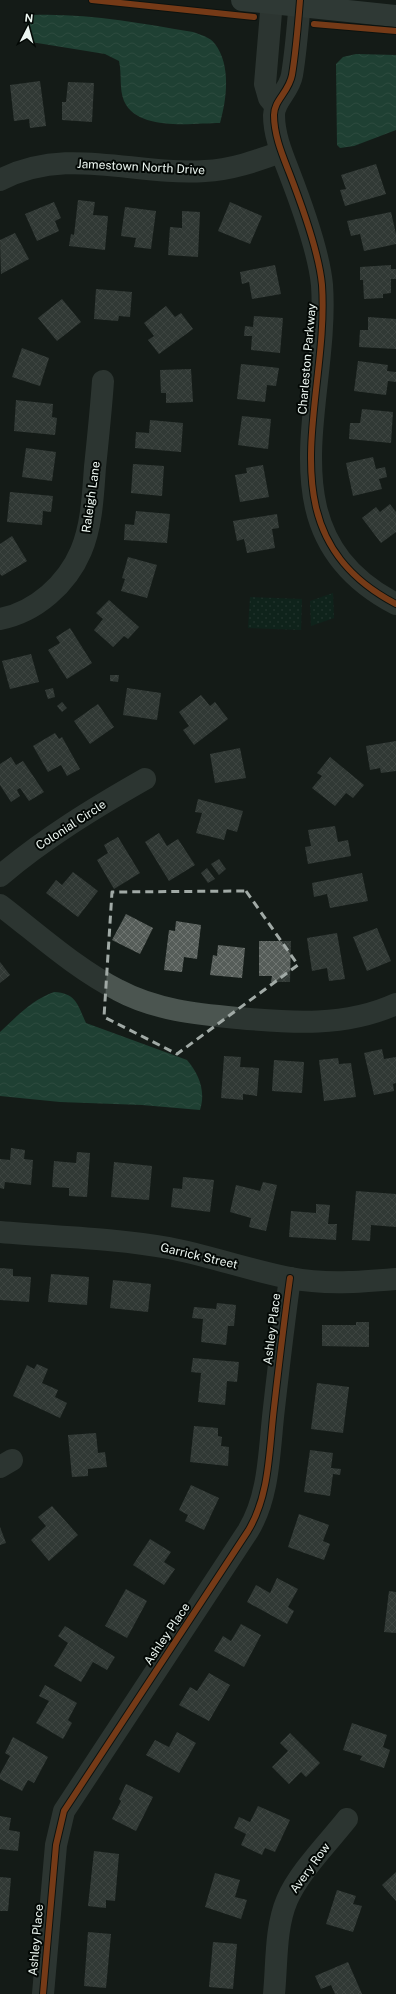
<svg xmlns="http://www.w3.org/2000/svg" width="396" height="1994" font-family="'Public Sans',sans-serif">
  <defs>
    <pattern id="park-dots" width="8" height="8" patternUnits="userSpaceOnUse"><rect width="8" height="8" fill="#0a2d20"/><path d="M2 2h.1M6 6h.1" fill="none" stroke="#2e4c41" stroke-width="1.8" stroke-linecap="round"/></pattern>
    <pattern id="water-waves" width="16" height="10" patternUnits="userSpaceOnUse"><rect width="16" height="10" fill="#2d6e54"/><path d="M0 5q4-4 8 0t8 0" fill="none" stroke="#4c836d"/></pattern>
    <pattern id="building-cross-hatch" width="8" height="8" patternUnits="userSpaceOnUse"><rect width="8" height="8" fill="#565d59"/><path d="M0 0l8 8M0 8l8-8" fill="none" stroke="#6f7571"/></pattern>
  </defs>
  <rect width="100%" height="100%" fill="#141c18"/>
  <g fill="url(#park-dots)">
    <path d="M333,593L334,618L311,626L310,601Z"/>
    <path d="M250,597L302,599L301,630L248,628Z"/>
  </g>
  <g fill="url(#water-waves)">
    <path d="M32,15C87,13 139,23 193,32C201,35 210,37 215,44C231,65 227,99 220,123C193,123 138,132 124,101C119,89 122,74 119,61L105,54L31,42C26,37 26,26 27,19Z"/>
    <path d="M356,54L396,55V130L354,146L340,148L337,145L336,64L343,57Z"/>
    <path d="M54,992C77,993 78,1006 86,1023L187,1060C199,1074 206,1091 200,1110L142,1105L60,1102L0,1096V1032C17,1016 32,1000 54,992Z"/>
  </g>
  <g fill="url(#building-cross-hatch)">
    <path d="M40,81L46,126L30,128L29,119L14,121L10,85Z"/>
    <path d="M68,82L94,83L92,122L62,120V102H66Z"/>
    <path d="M376,164L386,194L345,206L340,190L346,189L341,175Z"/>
    <path d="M78,200L95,202L93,215L108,216L105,250L69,246L71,234L74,235Z"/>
    <path d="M54,202L61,218L55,221L59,231L37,241L25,214Z"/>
    <path d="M230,202L262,216L250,244L218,231Z"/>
    <path d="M125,207L156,211L151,249L134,247L136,238L121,236Z"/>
    <path d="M182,211L200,212L198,257L168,255L170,227L182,228Z"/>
    <path d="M391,212L396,234V244L364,251L360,234L351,236L347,221Z"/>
    <path d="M15,233L29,259L1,274L0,240Z"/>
    <path d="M275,265L281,294L252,299L249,282L242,284L240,272Z"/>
    <path d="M391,265V269H396V279H391V293L383,294V298L364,299L363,280H360V267Z"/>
    <path d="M96,289L132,292L130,317L119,316L118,321L94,319Z"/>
    <path d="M62,299L81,322L57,341L38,318Z"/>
    <path d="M166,306L175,317L181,313L193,329L159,354L148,340L154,336L144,323Z"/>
    <path d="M254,316L283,318L280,353L251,350L252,336H244L245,326L253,327Z"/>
    <path d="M368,317L396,319V349L359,347L360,330H368Z"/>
    <path d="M22,348L49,358L40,386L12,377Z"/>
    <path d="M358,361L388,365L387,371L396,372V382L388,381L386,395L354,391Z"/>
    <path d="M241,364L279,368L276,386L267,385L265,402L237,399Z"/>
    <path d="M191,369L193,402L166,403V393H161L160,370Z"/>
    <path d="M16,400L53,404L52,417L57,418L55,435L14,431Z"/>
    <path d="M362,409L393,412L391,443L349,439L350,423H360Z"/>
    <path d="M242,416L271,419L268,449L238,445Z"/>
    <path d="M150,420L183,423L181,452L135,448L136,432L149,433Z"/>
    <path d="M26,448L56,452L52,481L22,477Z"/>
    <path d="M373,457L376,469L385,467L387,477L379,479L382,489L353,496L346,463Z"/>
    <path d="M133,464L164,466L162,496L131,493Z"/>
    <path d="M263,465L269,497L240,502L235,475L247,473L246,468Z"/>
    <path d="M10,492L53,496L51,512L43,511L42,525L7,522Z"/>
    <path d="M390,504L396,512V532L381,543L362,518L376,507L380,512Z"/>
    <path d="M136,511L170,514L167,543L124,540L125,524L134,525Z"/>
    <path d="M277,514L279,528L272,529L275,548L247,553L244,539L237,541L233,521Z"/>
    <path d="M12,536L27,561L2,576L0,574V544Z"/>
    <path d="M128,557L157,565L147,598L121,591L125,579L122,578Z"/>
    <path d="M109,600L139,627L128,639L124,636L113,647L94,630L103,619L96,613Z"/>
    <path d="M70,628L92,663L67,679L48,650L60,643L56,637Z"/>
    <path d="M31,654L39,682L10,689L2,661Z"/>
    <path d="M110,675H119L118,682L110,681Z"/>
    <path d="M53,688L55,697L48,699L45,690Z"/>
    <path d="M127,688L161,693L157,720L123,715Z"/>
    <path d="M201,695L210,706L215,702L228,719L194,745L183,730L189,726L179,712Z"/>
    <path d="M62,702L67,708L62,712L57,706Z"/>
    <path d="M98,704L114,727L90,744L74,721Z"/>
    <path d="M55,733L59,739L62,737L80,769L67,776L61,765L48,772L33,746Z"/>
    <path d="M396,741V771L381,773L380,768L370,770L366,746Z"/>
    <path d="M240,748L246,778L215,783L210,754Z"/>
    <path d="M11,757L16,765L23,761L44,792L29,801L20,788L17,790L20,796L11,802L0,785V764Z"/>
    <path d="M330,757L364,785L353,798L346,793L335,806L312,788L322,776L317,773Z"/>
    <path d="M198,799L243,811L237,832L227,829L224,840L196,833L202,813L195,812Z"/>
    <path d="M335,826L338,842L348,840L351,856L308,864L305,847L311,846L308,830Z"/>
    <path d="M159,833L167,846L178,839L195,865L169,881L145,842Z"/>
    <path d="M118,837L140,873L114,889L97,860L108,853L104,845Z"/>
    <path d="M219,859L226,869L219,875L211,864Z"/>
    <path d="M207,868L215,879L208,883L201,873Z"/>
    <path d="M73,872L98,891L78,917L46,893L56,880L62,885Z"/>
    <path d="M362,873L368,901L330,908L327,894L314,897L312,883Z"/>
    <path d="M126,914L153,928L140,954L112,940Z"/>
    <path d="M176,921L201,925L197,959L184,957L182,972L164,970L169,930L175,931Z"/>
    <path d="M377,928L391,961L367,971L353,937Z"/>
    <path d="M337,933L345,979L329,981L327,968L312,971L307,938Z"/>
    <path d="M259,941H291L290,982H271L272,976H259Z"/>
    <path d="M218,945L245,948L242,978L210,975L213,955L217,956Z"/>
    <path d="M0,962L10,975L0,983Z"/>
    <path d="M382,1049L384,1059L396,1057V1083L393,1084L394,1091L374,1095L364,1053Z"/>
    <path d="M224,1056L241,1057L240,1067L259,1068L257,1096L243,1094V1100L221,1098Z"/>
    <path d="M338,1058L339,1064L351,1063L356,1097L324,1101L319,1060Z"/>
    <path d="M274,1060L304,1062L302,1093L272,1091Z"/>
    <path d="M11,1148L25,1150L24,1159L33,1160L31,1185L5,1182L4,1189L0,1188V1159L10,1160Z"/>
    <path d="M77,1152L90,1153L87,1197L69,1196V1188L52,1187L54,1161L76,1163Z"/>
    <path d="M114,1162L152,1166L149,1200L111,1197Z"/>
    <path d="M183,1177L214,1180L210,1212L171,1207L173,1188L182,1189Z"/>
    <path d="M263,1182L277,1185L266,1231L249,1227L251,1218L230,1212L236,1185L260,1191Z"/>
    <path d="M356,1191L396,1194V1227L371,1225L370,1241L352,1240Z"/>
    <path d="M316,1204L330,1205L328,1224H337L336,1240L289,1237L291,1211L316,1213Z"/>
    <path d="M0,1268L13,1269V1276L31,1277L29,1302L0,1300Z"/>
    <path d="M51,1274L89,1277L87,1305L48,1302Z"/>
    <path d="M113,1280L151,1284L148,1312L110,1308Z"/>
    <path d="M217,1303L236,1305L234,1326H228L226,1345L201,1342L203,1319L192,1318L194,1307L216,1309Z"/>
    <path d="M356,1322H369V1347L322,1346V1325H356Z"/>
    <path d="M193,1358L239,1362L237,1382L227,1381L225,1405L198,1402L201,1373L191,1372Z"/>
    <path d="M37,1364L48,1369L42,1383L58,1390L55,1397L67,1403L60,1418L13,1396L27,1365L34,1369Z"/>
    <path d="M317,1383L349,1387L343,1433L311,1429Z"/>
    <path d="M194,1426L218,1428V1436L222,1437L221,1446L229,1447L228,1466L190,1462Z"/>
    <path d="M96,1433L98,1453L105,1452L107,1467L88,1469V1476L72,1477L68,1435Z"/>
    <path d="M310,1450L333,1453L331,1468L341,1469L340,1475L333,1474L330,1496L304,1492Z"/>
    <path d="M191,1485L219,1498L204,1530L185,1521L188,1515L179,1510Z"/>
    <path d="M52,1506L78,1535L49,1561L31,1540L46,1526L38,1517Z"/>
    <path d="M299,1514L329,1525L323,1541L330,1544L324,1560L288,1547Z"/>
    <path d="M0,1527L6,1543L0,1545Z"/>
    <path d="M150,1539L171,1552L164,1562L175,1569L164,1585L133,1565Z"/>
    <path d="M277,1578L298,1589L288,1607L294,1611L287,1624L247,1602L256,1585L270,1593Z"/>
    <path d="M126,1589L147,1601L127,1638L105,1626Z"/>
    <path d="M389,1591L396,1592V1633L384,1632Z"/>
    <path d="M241,1624L261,1635L244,1667L214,1651L223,1636L231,1641Z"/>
    <path d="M65,1626L115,1657L107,1670L93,1662L81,1682L54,1666L68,1643L58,1636Z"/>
    <path d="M209,1673L230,1685L209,1721L179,1705L190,1687L197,1691Z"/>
    <path d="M45,1685L77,1703L68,1720L72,1723L63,1739L36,1723L49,1701L39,1696Z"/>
    <path d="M352,1723L387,1735L383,1747L390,1750L384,1768L360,1760L362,1756L343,1750Z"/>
    <path d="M177,1732L196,1743L179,1773L146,1755L155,1740L169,1747Z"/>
    <path d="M290,1733L320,1763L306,1777L301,1772L289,1784L272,1767L288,1751L280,1743Z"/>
    <path d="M13,1737L48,1757L34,1783L28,1780L22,1791L0,1779V1774L10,1756L5,1753Z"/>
    <path d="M126,1784L153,1797L136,1831L112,1819L121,1801L119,1799Z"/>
    <path d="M258,1806L290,1820L275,1852L265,1848L262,1855L241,1845L246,1834L234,1828L239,1817L250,1822Z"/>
    <path d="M0,1816L11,1818L9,1830L20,1832L18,1851L0,1849Z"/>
    <path d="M94,1851L119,1854L115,1901L106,1900V1908L88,1906Z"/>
    <path d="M396,1872V1901L382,1885Z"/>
    <path d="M215,1873L240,1880L235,1897L247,1900L241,1919L205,1907Z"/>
    <path d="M0,1877L11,1878L8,1911H0Z"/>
    <path d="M337,1890L356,1896L353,1904L362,1906L353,1932L326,1924Z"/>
    <path d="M88,1932L111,1934L106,1988L84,1986Z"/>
    <path d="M213,1942L237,1944L233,1989L209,1987Z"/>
    <path d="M348,1962L362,1994H335L331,1985L321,1989L315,1976Z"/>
  </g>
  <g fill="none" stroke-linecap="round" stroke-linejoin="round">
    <g stroke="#4b5550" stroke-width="22">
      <path d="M272,0L265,84L269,98L275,105"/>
      <path d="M300,0C298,25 296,51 292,75C289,92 274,100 274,115C274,135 282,154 289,172C301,203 319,252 322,285C330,401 260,533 396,604"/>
      <path d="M0,180C68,145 134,176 205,171C231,170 256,161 281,152"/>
      <path d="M0,619C36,612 67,584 81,551C92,525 93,494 95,467C98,438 101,410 103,381"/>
      <path d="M0,876C45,838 94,808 145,779"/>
      <path d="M0,905C38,934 75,968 118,990C155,1010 197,1014 238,1018C291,1023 346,1027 396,1004"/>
      <path d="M0,1232C56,1237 114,1238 169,1248C210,1256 249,1270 290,1278C325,1285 361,1282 396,1279"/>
      <path d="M0,1467L12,1460"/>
      <path d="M43,1994L56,1845L64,1811L248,1531C270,1495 269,1449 274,1408C279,1364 284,1321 290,1278"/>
      <path d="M274,1994C277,1964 275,1928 287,1900C299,1872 328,1843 347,1819"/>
    </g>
    <path stroke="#515e59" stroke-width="22" d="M242,0L396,16"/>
    <defs>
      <g id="cycleway">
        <path d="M92,0L254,17"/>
        <path d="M300,0C298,25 296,51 292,75C289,92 274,100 274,115C274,135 282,154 289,172C301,203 319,252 322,285C330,401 260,533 396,604"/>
        <path d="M314,24L396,31"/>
        <path d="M43,1994L56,1845L64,1811L248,1531C270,1495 269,1449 274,1408C279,1364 284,1321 290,1278"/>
      </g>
    </defs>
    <use href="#cycleway" stroke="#030805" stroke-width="8"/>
    <use href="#cycleway" stroke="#ea6118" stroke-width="6"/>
  </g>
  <path d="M0 0H396V1994H0ZM246,891L298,965L177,1054L104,1017L112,892Z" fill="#141c18" fill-opacity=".55" fill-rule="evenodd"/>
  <path fill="none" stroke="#a1aaa6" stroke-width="3" stroke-dasharray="8 5" stroke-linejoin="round" d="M246,891L298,965L177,1054L104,1017L112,892Z"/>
  <g text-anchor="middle" stroke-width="4" stroke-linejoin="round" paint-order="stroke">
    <g font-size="12" fill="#edf7f2" stroke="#030805">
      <text transform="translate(141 167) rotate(3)" y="4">Jamestown North Drive</text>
      <text transform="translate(307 359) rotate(-85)" y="4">Charleston Parkway</text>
      <text transform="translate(91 497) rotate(-82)" y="4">Raleigh Lane</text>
      <text transform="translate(71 825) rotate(-33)" y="4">Colonial Circle</text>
      <text transform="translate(199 1256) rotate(13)" y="4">Garrick Street</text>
      <text transform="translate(272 1329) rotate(-83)" y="4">Ashley Place</text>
      <text transform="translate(167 1634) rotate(-56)" y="4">Ashley Place</text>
      <text transform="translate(310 1868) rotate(-54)" y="4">Avery Row</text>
      <text transform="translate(36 1940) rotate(-85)" y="4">Ashley Place</text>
    </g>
  </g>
  <g transform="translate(28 28) rotate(6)" stroke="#030805" stroke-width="3" paint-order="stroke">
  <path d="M0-3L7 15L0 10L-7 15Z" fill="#edf7f2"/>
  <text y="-6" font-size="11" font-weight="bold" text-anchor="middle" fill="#edf7f2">N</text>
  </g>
</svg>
